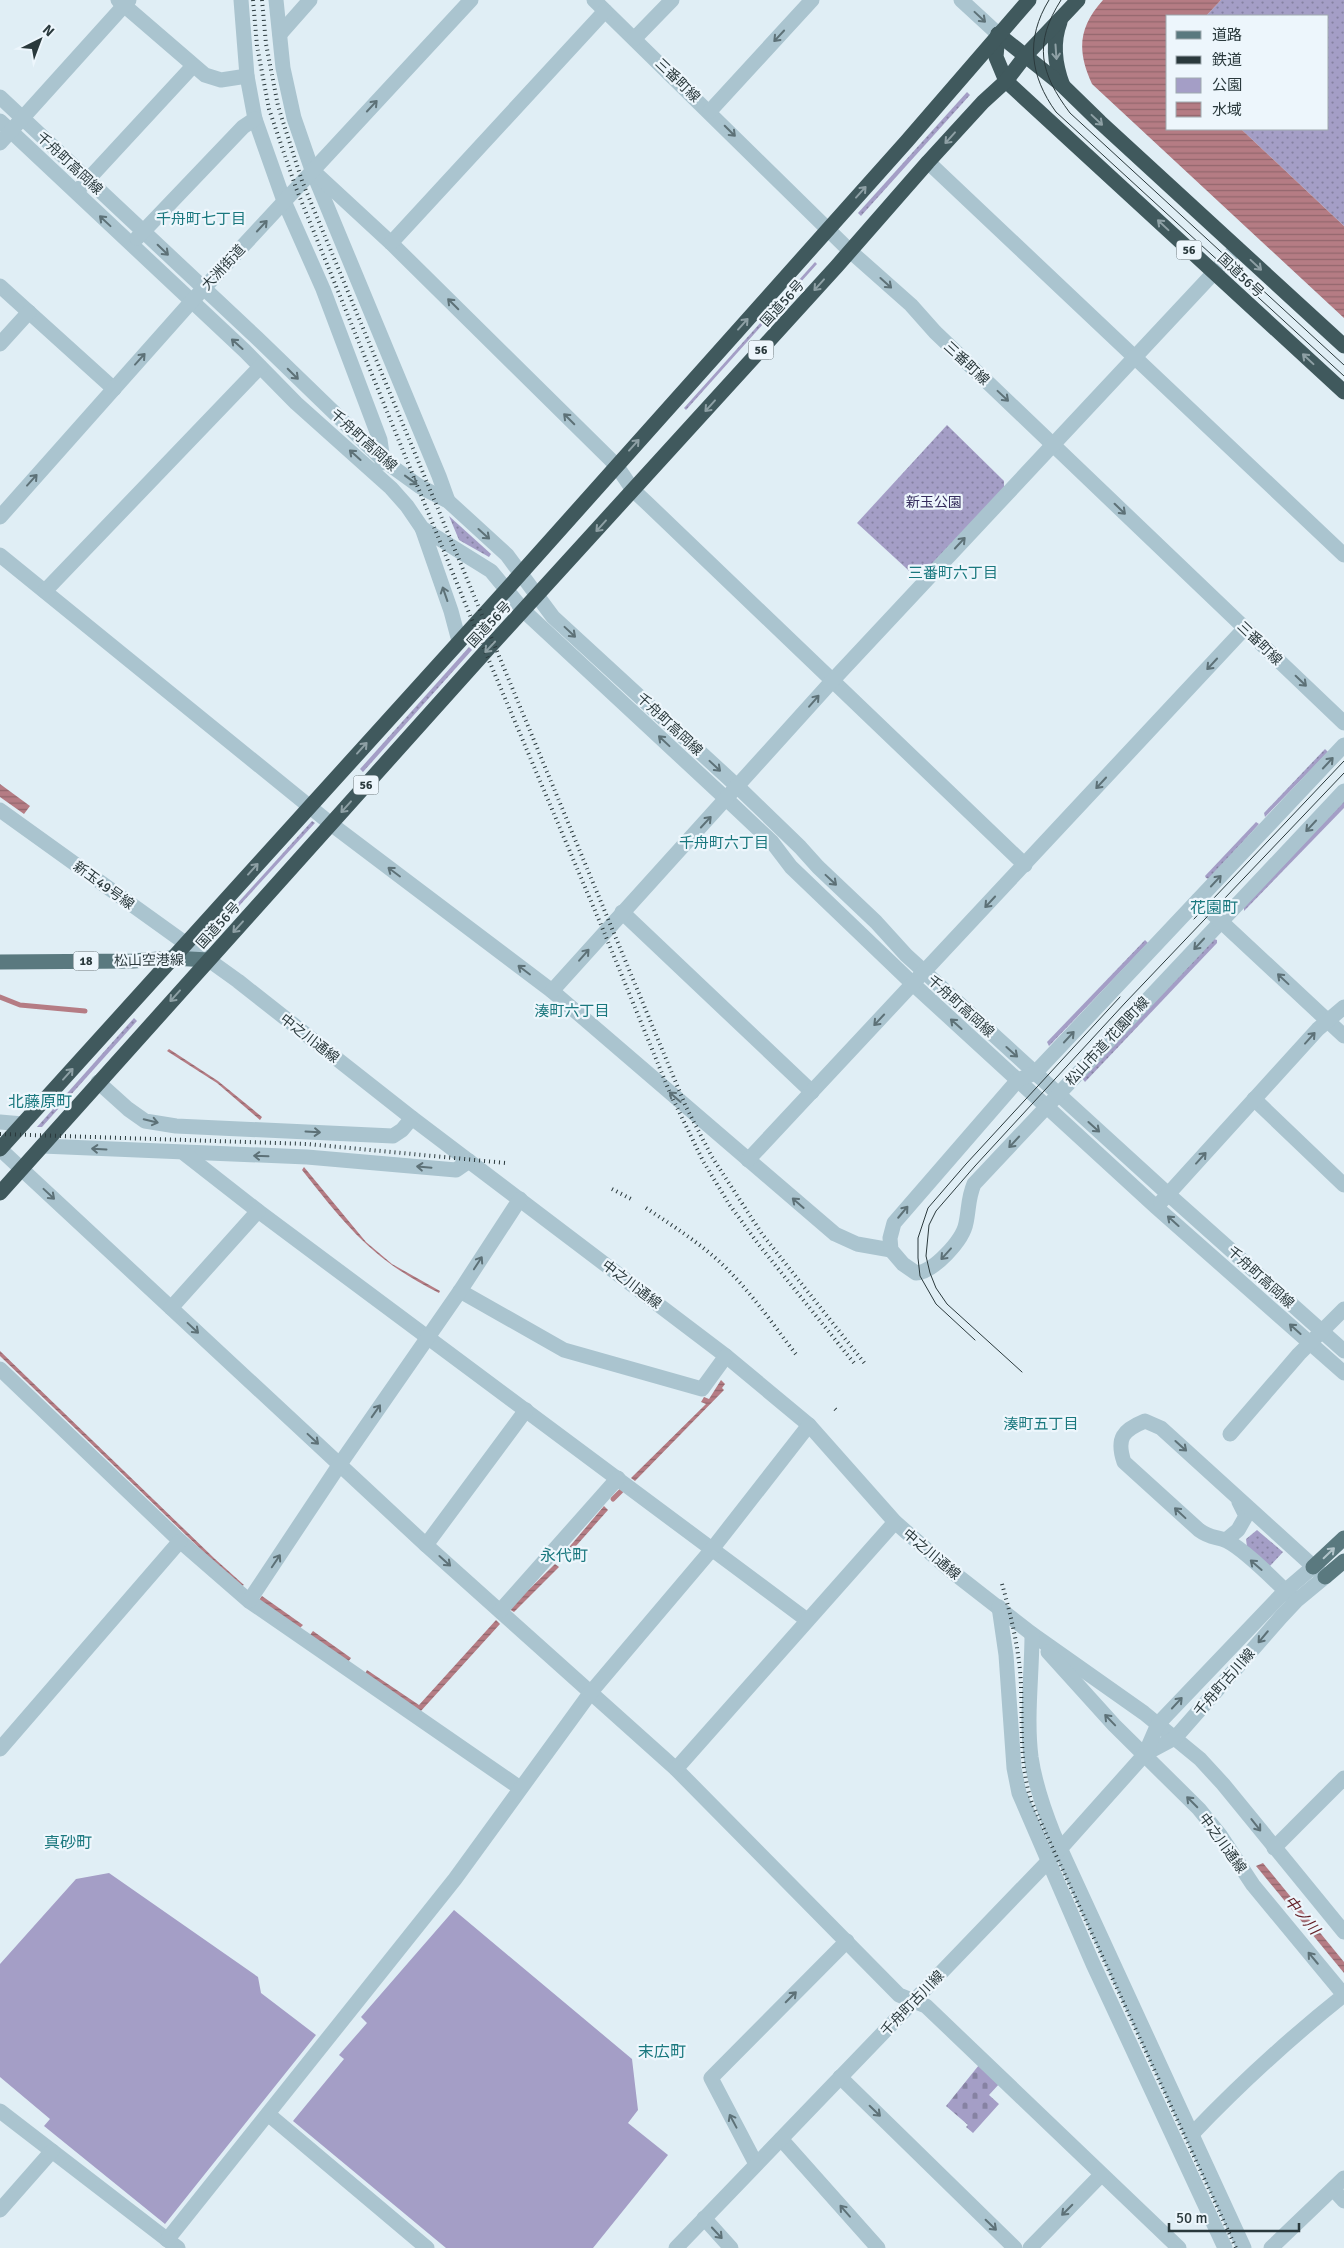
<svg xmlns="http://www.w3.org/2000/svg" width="1344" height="2248" font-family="Signika,'Noto Sans JP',sans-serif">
  <defs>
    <pattern id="green-dots" width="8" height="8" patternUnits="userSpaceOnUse" patternTransform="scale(1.25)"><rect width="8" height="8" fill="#a49ec6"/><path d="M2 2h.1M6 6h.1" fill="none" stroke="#8682a2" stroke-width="1.8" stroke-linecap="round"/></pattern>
    <pattern id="cemetery-stones" width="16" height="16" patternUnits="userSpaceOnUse" patternTransform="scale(1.25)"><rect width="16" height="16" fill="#a49ec6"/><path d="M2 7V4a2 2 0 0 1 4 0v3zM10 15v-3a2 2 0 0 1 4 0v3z" fill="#8682a2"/></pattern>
    <pattern id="water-rules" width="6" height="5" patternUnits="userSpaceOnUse" patternTransform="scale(1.25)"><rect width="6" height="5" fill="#b57c84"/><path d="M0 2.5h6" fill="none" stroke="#93676d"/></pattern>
  </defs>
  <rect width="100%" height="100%" fill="#e0eef5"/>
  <g fill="url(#green-dots)">
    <path d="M1221,0H1344V226L1241,129H1328V16H1206Z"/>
    <path d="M967,92L970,95L861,216L858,213Z"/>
    <path d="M815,262L817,264L686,410L684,408Z"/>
    <path d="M947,425L1004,481V490L919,580L857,523Z"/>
    <path d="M449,516L491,554L489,557L459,540Z"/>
    <path d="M469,647L472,650L363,772L360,769Z"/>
    <path d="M1325,749L1328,752L1265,817L1264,813Z"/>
    <path d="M1344,801V808L1244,911V907Z"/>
    <path d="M312,821L315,823L228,918L226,916Z"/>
    <path d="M1256,822L1259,824L1209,879L1206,878L1205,876Z"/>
    <path d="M1214,939L1217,940V943L1085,1082L1082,1078Z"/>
    <path d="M1145,940L1148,943L1049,1046L1047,1042Z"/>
    <path d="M134,1018L137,1021L42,1127H37Z"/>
    <path d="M1257,1530L1283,1552L1269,1567L1247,1547L1246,1539Z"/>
  </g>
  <path fill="url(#cemetery-stones)" d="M979,2065L1000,2083L989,2095L999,2104L973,2133L966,2127L968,2125L946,2106Z"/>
  <g fill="#a49ec6">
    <path d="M109,1873L258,1977L261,1993L316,2035L165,2224L44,2126L50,2119L0,2077V1964L76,1879Z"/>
    <path d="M454,1910L632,2059L638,2110L628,2123L668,2155L593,2248H446L293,2121L344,2059L339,2055L367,2023L361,2017Z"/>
  </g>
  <g fill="url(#water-rules)">
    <path d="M1103,0H1221L1206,16H1168V129H1241L1344,226V318L1092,84C1077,51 1078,28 1103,0Z"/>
    <path d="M0,784L30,806L24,814L0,797Z"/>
    <path d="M169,1049L218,1081L262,1117L260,1120L217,1083L167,1051Z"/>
    <path d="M304,1167L366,1242L392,1264L440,1291L439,1293C373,1260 347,1227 302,1170Z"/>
    <path d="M0,1351L215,1559L244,1585L240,1587L0,1356Z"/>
    <path d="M721,1380L725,1384L722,1388L724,1390L635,1481L631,1478L706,1404L701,1402L704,1397L709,1399Z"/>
    <path d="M604,1506L608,1510L568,1555L565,1552Z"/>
    <path d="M555,1564L559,1567L514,1612L509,1609Z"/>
    <path d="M262,1596L303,1625L299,1629L258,1601Z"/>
    <path d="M496,1620L500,1624L420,1712L365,1674L367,1670L419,1705Z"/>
    <path d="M313,1631L351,1658L348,1662L310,1635Z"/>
    <path d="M1263,1863L1344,1962V1973L1256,1866Z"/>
  </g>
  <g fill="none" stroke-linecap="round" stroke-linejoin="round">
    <g stroke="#b57c84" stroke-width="5">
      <path d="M0,997L20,1005L85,1011"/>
      <path d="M613,1499L621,1491"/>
    </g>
    <g stroke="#aac4cf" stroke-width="15">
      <path d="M118,0L205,75L221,80L247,76"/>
      <path d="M241,0L247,76L255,119L284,201L323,289L380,440L383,460L382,463"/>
      <path d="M276,0L283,68L294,118L312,170L439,476L448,501"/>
      <path d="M594,0L850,251L911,305L935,332L1344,723"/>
      <path d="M961,0L998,34"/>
      <path d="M280,34L310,0"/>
      <path d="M635,38L672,0"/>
      <path d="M0,97L257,338L383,460L419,486L448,501L507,555L553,617L738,787L800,847L818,867L876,922L906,955L1168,1194L1344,1351"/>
      <path d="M710,111L812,0"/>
      <path d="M0,121L245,351L296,403L391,488L407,506L422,528L491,571L524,611L736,808L772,842L791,867L913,984L1156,1207L1344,1373"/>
      <path d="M0,143L129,0"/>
      <path d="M928,162L1344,555"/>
      <path d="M312,170L391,243L616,465L633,490L648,504L1025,865"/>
      <path d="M82,186L193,66"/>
      <path d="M137,238L243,127L255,119"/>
      <path d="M391,243L605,11"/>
      <path d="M0,286L114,389"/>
      <path d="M0,344L29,312"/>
      <path d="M0,517L191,302L471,0"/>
      <path d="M422,528L451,611L459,641"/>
      <path d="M0,555L331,824L552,991L835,1234L857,1244L891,1250"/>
      <path d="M45,591L260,367"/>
      <path d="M1344,745L1035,1073L1018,1080L894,1223L890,1238L891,1250L903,1264L916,1273C934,1272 963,1240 966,1223C969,1209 968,1198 974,1184L1344,791"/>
      <path d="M0,810L238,981L412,1118L726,1356L809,1425L895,1522L950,1570L1032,1634L1144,1713L1200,1759L1223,1784L1344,1932"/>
      <path d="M1198,900L1344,1036"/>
      <path d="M622,912L812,1092"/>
      <path d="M552,991L833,680L1237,248"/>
      <path d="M98,1082L128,1109L145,1121L176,1126L393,1136L402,1130L412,1118"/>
      <path d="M1254,1099L1344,1185"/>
      <path d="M0,1122L23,1124"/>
      <path d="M42,1146L307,1157L456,1170L469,1161"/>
      <path d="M0,1149L426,1545L676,1769L899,1995L926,2006L1179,2248"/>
      <path d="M185,1154L258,1211L807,1620"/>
      <path d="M748,1160L1245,628"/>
      <path d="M1161,1202L1318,1029L1344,1007"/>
      <path d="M460,1291L564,1350L702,1389L726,1356"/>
      <path d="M171,1308L258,1211"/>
      <path d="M0,1369L180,1541L249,1601L520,1788"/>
      <path d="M1230,1434L1299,1354L1344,1309"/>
      <path d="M1226,1540L1238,1530L1246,1516L1239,1502"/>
      <path d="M426,1545L526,1410"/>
      <path d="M249,1601L340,1464L460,1291L520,1199"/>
      <path d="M999,1607L1006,1655L1014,1768L1019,1793L1093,1964L1225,2248"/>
      <path d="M500,1611L618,1478"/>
      <path d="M1032,1634C1032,1675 1026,1717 1031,1757C1035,1784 1044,1810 1054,1835L1244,2248"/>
      <path d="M1048,1652L1114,1725L1199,1809L1220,1835L1253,1885L1344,1995C1290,2038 1240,2084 1193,2133"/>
      <path d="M0,1749L180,1541"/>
      <path d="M1145,1754L1175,1738L1281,1617L1296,1601L1325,1577L1161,1428L1145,1421C1123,1430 1116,1438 1124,1462L1199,1530C1211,1539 1217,1536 1227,1541C1247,1551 1279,1585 1296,1601"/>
      <path d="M676,1769L895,1522"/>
      <path d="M1274,1848L1344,1778"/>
      <path d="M840,2077L1015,2248"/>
      <path d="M0,2111L178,2248"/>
      <path d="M268,2114L427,2248"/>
      <path d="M781,2139L878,2248"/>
      <path d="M756,2164L711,2078L847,1941"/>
      <path d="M1333,2189L1344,2201"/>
      <path d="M0,2210L52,2151"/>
      <path d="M704,2218L731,2248"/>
      <path d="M167,2240L455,1879L591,1692L713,1548L809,1425"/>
      <path d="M676,2248L1061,1848L1145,1754L1158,1724L1285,1591L1313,1567"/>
      <path d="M1030,2248L1101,2175"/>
      <path d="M1271,2248L1344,2178"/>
    </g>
    <g stroke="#5a797f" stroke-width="15">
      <path d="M0,962L133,961L172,958L208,960"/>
      <path d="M1313,1567L1344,1538"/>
      <path d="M1325,1577L1344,1561"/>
    </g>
    <g stroke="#40595d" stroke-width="15">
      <path d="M1060,22C1052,43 1055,65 1063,86"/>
      <path d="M998,34L996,57L1006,81L1344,392"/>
      <path d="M998,34L1063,86L1100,122L1344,346"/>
      <path d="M0,1149L507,589L907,141L1029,0"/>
      <path d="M0,1193L486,651L837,266L928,162L983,102L1006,81L1026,55L1078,0"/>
    </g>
    <g stroke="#2a393c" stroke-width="1">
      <path d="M1049,0C1025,39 1030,76 1056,112L1344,376"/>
      <path d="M1061,0C1033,44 1040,73 1070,113L1344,365"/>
      <path d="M1194,919L1344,761"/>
      <path d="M975,1340L936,1304L920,1276L918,1258V1238L928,1208L966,1164L1120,997"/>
      <path d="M1022,1372L947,1304L936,1288L930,1273L926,1256L929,1225L936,1211L975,1166L1125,1003L1344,773"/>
    </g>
    <g stroke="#2a393c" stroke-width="4" stroke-dasharray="1 4" stroke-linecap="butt">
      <path d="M253,0L257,46L269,109L296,188L474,625L604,932L670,1093L703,1161L729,1204L759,1245L854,1363"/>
      <path d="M262,0L266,44L278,106L302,181L686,1107L712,1157L762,1234L866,1365"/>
      <path d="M0,1134L308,1144L506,1163"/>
      <path d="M612,1189L633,1200"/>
      <path d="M646,1208C673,1226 700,1243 723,1265C752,1293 774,1326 798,1357"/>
      <path d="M835,1409L837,1411"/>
      <path d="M1002,1584C1010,1612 1017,1641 1020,1670C1024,1716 1017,1759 1032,1803L1236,2248"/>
    </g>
  </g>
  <defs><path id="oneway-shaft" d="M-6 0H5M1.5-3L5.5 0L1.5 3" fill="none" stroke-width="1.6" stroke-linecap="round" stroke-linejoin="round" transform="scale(1.25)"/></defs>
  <g stroke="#5d7177">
    <use href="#oneway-shaft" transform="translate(980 17) rotate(43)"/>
    <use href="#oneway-shaft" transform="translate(779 36) rotate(133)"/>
    <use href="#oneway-shaft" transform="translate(372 106) rotate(-47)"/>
    <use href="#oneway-shaft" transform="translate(730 131) rotate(45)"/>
    <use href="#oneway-shaft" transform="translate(105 221) rotate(-137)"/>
    <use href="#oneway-shaft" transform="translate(262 226) rotate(-47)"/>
    <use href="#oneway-shaft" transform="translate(163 250) rotate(44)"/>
    <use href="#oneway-shaft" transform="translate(886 283) rotate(42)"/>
    <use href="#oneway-shaft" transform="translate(453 304) rotate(-135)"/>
    <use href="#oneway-shaft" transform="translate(237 344) rotate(-138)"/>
    <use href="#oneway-shaft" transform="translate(140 359) rotate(-48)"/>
    <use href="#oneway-shaft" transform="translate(293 374) rotate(45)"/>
    <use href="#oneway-shaft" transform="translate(1003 396) rotate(43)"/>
    <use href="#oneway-shaft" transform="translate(569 419) rotate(-135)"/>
    <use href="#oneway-shaft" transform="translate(355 455) rotate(-138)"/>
    <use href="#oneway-shaft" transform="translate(32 480) rotate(-48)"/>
    <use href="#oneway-shaft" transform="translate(411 480) rotate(36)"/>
    <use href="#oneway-shaft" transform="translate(1120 509) rotate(44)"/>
    <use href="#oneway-shaft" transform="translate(484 534) rotate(42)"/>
    <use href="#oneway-shaft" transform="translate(960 543) rotate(-47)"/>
    <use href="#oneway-shaft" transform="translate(445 594) rotate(-109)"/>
    <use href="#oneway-shaft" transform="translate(570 632) rotate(43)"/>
    <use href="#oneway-shaft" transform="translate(1212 664) rotate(133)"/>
    <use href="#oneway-shaft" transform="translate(1301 681) rotate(44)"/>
    <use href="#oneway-shaft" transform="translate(814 701) rotate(-49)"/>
    <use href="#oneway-shaft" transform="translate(664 741) rotate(-137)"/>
    <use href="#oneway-shaft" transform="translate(1328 763) rotate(-47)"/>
    <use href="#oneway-shaft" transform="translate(715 766) rotate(43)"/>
    <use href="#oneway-shaft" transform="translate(1101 783) rotate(133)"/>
    <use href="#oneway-shaft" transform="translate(706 822) rotate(-47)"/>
    <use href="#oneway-shaft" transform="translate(1311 826) rotate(133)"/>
    <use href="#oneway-shaft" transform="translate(394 872) rotate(-143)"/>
    <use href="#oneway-shaft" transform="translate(831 880) rotate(43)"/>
    <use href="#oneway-shaft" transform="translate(1216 881) rotate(-47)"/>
    <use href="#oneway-shaft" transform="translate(990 902) rotate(133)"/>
    <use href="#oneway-shaft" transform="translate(1199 944) rotate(133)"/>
    <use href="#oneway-shaft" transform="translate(584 955) rotate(-49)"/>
    <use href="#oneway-shaft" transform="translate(524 970) rotate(-143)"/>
    <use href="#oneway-shaft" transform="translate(1283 979) rotate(-137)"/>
    <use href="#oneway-shaft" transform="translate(879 1020) rotate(133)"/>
    <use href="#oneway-shaft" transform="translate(956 1024) rotate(-138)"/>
    <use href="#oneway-shaft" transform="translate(1069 1037) rotate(-47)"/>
    <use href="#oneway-shaft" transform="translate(1310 1038) rotate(-48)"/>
    <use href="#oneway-shaft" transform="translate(1012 1052) rotate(42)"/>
    <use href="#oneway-shaft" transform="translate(675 1097) rotate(-139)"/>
    <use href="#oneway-shaft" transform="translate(151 1121) rotate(14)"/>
    <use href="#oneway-shaft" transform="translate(1094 1127) rotate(42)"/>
    <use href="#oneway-shaft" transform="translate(313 1132) rotate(3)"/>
    <use href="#oneway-shaft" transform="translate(1014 1142) rotate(133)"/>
    <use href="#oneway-shaft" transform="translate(99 1149) rotate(-177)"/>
    <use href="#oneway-shaft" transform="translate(261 1156) rotate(-178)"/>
    <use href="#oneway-shaft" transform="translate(1201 1158) rotate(-48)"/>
    <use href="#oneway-shaft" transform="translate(424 1167) rotate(-175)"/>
    <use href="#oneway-shaft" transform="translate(49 1194) rotate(43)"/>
    <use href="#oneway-shaft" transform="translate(798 1203) rotate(-139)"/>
    <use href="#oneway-shaft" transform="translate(903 1212) rotate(-50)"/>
    <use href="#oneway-shaft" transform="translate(1173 1221) rotate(-138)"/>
    <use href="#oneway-shaft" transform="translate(946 1254) rotate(132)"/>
    <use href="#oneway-shaft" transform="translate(478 1263) rotate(-57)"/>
    <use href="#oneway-shaft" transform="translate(193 1328) rotate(43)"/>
    <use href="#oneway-shaft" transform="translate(1295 1329) rotate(-138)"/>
    <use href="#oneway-shaft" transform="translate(376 1411) rotate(-55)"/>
    <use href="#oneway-shaft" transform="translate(313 1439) rotate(43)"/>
    <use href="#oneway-shaft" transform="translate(1181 1446) rotate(42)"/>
    <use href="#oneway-shaft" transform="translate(1180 1513) rotate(-137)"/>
    <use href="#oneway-shaft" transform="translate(276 1561) rotate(-56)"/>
    <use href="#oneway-shaft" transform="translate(445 1561) rotate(42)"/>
    <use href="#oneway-shaft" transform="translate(1256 1565) rotate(-139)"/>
    <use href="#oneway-shaft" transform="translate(1263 1637) rotate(130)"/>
    <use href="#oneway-shaft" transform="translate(1177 1703) rotate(-47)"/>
    <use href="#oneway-shaft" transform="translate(1110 1720) rotate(-134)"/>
    <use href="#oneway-shaft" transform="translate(1192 1802) rotate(-135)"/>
    <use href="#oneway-shaft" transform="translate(1256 1825) rotate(52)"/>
    <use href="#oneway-shaft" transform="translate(1313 1958) rotate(-130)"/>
    <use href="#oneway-shaft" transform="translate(791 1997) rotate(-45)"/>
    <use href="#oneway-shaft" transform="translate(875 2111) rotate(44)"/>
    <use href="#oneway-shaft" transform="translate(733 2121) rotate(-118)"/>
    <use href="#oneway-shaft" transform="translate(1067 2210) rotate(135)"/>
    <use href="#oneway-shaft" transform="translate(845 2211) rotate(-131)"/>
    <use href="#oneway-shaft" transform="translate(991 2225) rotate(44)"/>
    <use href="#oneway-shaft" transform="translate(717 2233) rotate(47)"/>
  </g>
  <g stroke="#8ea0a5">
    <use href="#oneway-shaft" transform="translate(1056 52) rotate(86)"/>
    <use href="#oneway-shaft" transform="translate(1097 120) rotate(43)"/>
    <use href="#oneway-shaft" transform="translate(950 138) rotate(132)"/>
    <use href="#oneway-shaft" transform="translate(861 192) rotate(-48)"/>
    <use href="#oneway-shaft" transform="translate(1163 225) rotate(-137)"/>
    <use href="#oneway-shaft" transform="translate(1256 265) rotate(43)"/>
    <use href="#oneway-shaft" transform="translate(819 285) rotate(132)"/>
    <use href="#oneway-shaft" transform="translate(743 324) rotate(-48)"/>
    <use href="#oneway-shaft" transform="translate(1308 359) rotate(-137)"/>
    <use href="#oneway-shaft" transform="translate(710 406) rotate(132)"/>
    <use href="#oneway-shaft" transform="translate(634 445) rotate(-48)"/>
    <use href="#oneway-shaft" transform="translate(601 526) rotate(132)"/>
    <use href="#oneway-shaft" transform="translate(490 647) rotate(133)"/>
    <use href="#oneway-shaft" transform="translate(362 748) rotate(-48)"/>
    <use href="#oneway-shaft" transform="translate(346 807) rotate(132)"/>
    <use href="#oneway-shaft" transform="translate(253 869) rotate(-48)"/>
    <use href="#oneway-shaft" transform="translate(238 927) rotate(132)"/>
    <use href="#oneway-shaft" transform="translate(175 996) rotate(132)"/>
    <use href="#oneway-shaft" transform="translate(68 1074) rotate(-48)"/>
  </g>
  <use stroke="#b2c4ca" href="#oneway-shaft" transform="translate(1329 1553) rotate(-44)"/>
  <g text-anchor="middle" stroke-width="4.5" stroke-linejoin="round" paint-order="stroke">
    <g fill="#edf6fc" stroke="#647276" stroke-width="1">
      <rect x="1176.5" y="240.5" width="25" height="19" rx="4"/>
      <rect x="748.5" y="340.5" width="25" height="19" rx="4"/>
      <rect x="353.5" y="775.5" width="25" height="19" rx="4"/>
      <rect x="73.5" y="951.5" width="25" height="19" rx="4"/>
    </g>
    <g font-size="12" font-weight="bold" fill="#2a393c">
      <text x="1189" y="254">56</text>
      <text x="761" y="354">56</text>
      <text x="366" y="789">56</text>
      <text x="86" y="965">18</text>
    </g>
    <g font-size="14" fill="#2a393c" stroke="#edf6fc">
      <text transform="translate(678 80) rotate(44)" y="5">三番町線</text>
      <text transform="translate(70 163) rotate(43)" y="5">千舟町高岡線</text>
      <text transform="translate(223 267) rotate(-47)" y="5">大洲街道</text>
      <text transform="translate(1241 275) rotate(43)" y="5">国道56号</text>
      <text transform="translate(782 303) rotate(-48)" y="5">国道56号</text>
      <text transform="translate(967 363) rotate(43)" y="5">三番町線</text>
      <text transform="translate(364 440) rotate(42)" y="5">千舟町高岡線</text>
      <text transform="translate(489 624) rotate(-47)" y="5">国道56号</text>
      <text transform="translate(1260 643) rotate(44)" y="5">三番町線</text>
      <text transform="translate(670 724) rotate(43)" y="5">千舟町高岡線</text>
      <text transform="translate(104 885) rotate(36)" y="5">新玉49号線</text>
      <text transform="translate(218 925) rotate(-48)" y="5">国道56号</text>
      <text transform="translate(149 960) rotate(-1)" y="5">松山空港線</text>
      <text transform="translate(961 1006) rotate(42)" y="5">千舟町高岡線</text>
      <text transform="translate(310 1038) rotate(38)" y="5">中之川通線</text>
      <text transform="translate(1107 1041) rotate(-47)" y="5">松山市道 花園町線</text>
      <text transform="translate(1261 1277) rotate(42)" y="5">千舟町高岡線</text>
      <text transform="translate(632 1284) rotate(37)" y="5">中之川通線</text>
      <text transform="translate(932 1554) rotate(40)" y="5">中之川通線</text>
      <text transform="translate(1224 1682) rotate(-49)" y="5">千舟町古川線</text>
      <text transform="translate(1223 1843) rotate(54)" y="5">中之川通線</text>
      <text transform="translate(912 2003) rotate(-46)" y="5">千舟町古川線</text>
    </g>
    <g font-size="14" fill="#352c5c" stroke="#edf6fc">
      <text x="934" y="507">新玉公園</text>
    </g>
    <g font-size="15" fill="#1a787e" stroke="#edf6fc">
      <text x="201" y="224">千舟町七丁目</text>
      <text x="953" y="578">三番町六丁目</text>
      <text x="724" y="848">千舟町六丁目</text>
      <text x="572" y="1016">湊町六丁目</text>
      <text x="1041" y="1429">湊町五丁目</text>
    </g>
    <g font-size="15" font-style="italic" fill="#611c23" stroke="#edf6fc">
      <text transform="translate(1302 1915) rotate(50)" y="5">中ノ川</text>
    </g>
    <g font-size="16" fill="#1a787e" stroke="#edf6fc">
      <text x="1214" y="913">花園町</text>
      <text x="40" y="1107">北藤原町</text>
      <text x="564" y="1561">永代町</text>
      <text x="68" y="1848">真砂町</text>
      <text x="662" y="2057">末広町</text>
    </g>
  </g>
  <rect x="1166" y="15" width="162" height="115" fill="#edf6fc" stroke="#9faaaf"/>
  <rect x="1176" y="31" width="25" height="8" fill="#5a797f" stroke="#9faaaf"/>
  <text x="1212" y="40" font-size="15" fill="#2a393c">道路</text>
  <rect x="1176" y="56" width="25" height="8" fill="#2a393c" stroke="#9faaaf"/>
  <text x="1212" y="65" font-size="15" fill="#2a393c">鉄道</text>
  <rect x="1176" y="78" width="25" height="15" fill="#a49ec6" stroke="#9faaaf"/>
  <text x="1212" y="90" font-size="15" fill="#2a393c">公園</text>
  <rect x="1176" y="102" width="25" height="15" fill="url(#water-rules)" stroke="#9faaaf"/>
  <text x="1212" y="115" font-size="15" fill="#2a393c">水域</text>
  <g transform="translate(40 40) rotate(42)" stroke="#edf6fc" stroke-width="4" paint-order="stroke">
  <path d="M0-4L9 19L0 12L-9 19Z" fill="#2a393c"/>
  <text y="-8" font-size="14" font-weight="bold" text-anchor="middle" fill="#2a393c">N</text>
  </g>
  <path d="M1169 2223v8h130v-8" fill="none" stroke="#2a393c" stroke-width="2.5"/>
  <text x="1176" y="2223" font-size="15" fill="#2a393c" stroke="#edf6fc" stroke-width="4" paint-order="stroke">50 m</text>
</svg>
